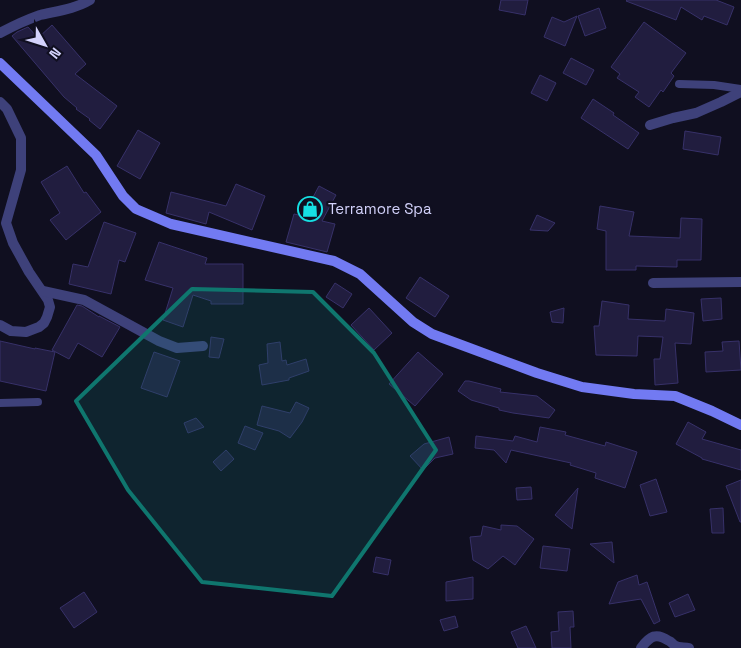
<svg xmlns="http://www.w3.org/2000/svg" width="741" height="648" font-family="'Space Grotesk',sans-serif">
  <rect width="100%" height="100%" fill="#100f20"/>
  <g fill="#211d3f" stroke="#373169">
    <path d="M501,0H528L525,15L499,10Z"/>
    <path d="M627,0H716L734,7L727,25L704,16L702,20L681,7L676,20L626,1Z"/>
    <path d="M599,8L606,28L585,36L578,16Z"/>
    <path d="M577,16L565,46L544,37L552,17L564,22Z"/>
    <path d="M644,22L686,53L671,73L674,76L663,92L661,90L649,107L635,97L639,92L617,78L620,74L611,67Z"/>
    <path d="M52,25L86,64L75,74L117,106L100,129L89,120L90,119L76,109L77,108L64,97L12,36L17,32L28,27L38,38Z"/>
    <path d="M571,58L594,70L586,85L563,73Z"/>
    <path d="M540,75L556,83L547,101L531,93Z"/>
    <path d="M593,99L614,113L613,115L639,133L628,149L581,118Z"/>
    <path d="M138,130L160,143L140,179L117,166Z"/>
    <path d="M685,131L721,137L718,155L683,149Z"/>
    <path d="M67,166L84,193L86,192L101,212L66,240L50,220L60,213L41,182Z"/>
    <path d="M236,184L265,196L252,230L209,212L206,224L166,213L171,192L226,206Z"/>
    <path d="M319,186L336,195L322,221L335,224L327,252L286,242L294,214L303,216Z"/>
    <path d="M600,206L634,212L629,236L680,238L681,218L702,219L701,260H677V267L636,266V270H606V231L597,229Z"/>
    <path d="M537,215L555,223L548,231L530,230Z"/>
    <path d="M104,222L136,233L125,262L119,260L111,294L69,284L73,264L88,267Z"/>
    <path d="M159,242L207,258L205,264H243V304H211V301L193,295L183,327L163,320L173,288L145,280Z"/>
    <path d="M420,277L449,296L435,317L406,298Z"/>
    <path d="M335,283L352,294L343,308L326,297Z"/>
    <path d="M721,298L722,319L703,321L701,299Z"/>
    <path d="M602,301L629,305L628,319L665,321L666,309L694,313L691,344L675,343L678,383L655,385L654,359H660L663,337L638,336L637,356L596,355L594,326H599Z"/>
    <path d="M77,305L82,306L99,317V316L120,327L102,357L78,343L69,359L52,350Z"/>
    <path d="M369,308L392,333L374,350L351,325Z"/>
    <path d="M564,308L563,323L552,322L550,312Z"/>
    <path d="M211,337L224,339L219,358L209,357Z"/>
    <path d="M0,341L35,349V348L55,352L46,391L0,381Z"/>
    <path d="M739,341L741,370L706,372L705,352L723,351L722,342Z"/>
    <path d="M280,342L282,361L286,360L287,365L306,359L309,371L289,378V380L262,385L259,365L268,363L267,344Z"/>
    <path d="M154,352L180,361L167,397L141,388Z"/>
    <path d="M418,352L443,374L415,406L389,384Z"/>
    <path d="M465,381H469L501,389L500,392L537,396L555,410L549,418L513,413L499,410V408L471,400L458,391Z"/>
    <path d="M296,402L309,408L302,422L290,438L279,431L257,425L262,406L290,413Z"/>
    <path d="M196,418L204,427L188,433L184,423Z"/>
    <path d="M688,422L706,432L702,439L741,450V470L702,459V458L676,444Z"/>
    <path d="M245,426L263,433L255,450L238,443Z"/>
    <path d="M540,427L566,432L565,435L605,446L606,442L637,452L625,488L595,478L596,473L570,465L571,463L511,450L506,463L494,450L475,448L476,436L513,441L515,436L537,442Z"/>
    <path d="M449,437L453,454L435,458L423,470L410,456L424,444Z"/>
    <path d="M226,450L234,459L221,471L213,462Z"/>
    <path d="M656,479L667,512L650,516L640,485Z"/>
    <path d="M741,480V522H740L726,486Z"/>
    <path d="M531,487L532,499L517,500L516,488Z"/>
    <path d="M578,488L572,529L555,515Z"/>
    <path d="M723,508L724,533H712L710,509Z"/>
    <path d="M501,525L517,526L534,539L515,565L503,556L488,569L473,560L470,537L481,536L483,526L501,530Z"/>
    <path d="M612,542L614,563L590,544Z"/>
    <path d="M543,546L570,549L567,571L540,568Z"/>
    <path d="M376,557L391,560L388,575L373,572Z"/>
    <path d="M637,575L639,585L647,582L660,621L654,624L641,599L609,604L618,582Z"/>
    <path d="M473,577V599L446,601V582Z"/>
    <path d="M84,592L97,612L74,628L60,608Z"/>
    <path d="M688,594L695,610L675,617L669,603Z"/>
    <path d="M573,611L574,627H570L571,648H552L551,632L559,631L558,612Z"/>
    <path d="M455,616L458,627L444,631L440,620Z"/>
    <path d="M526,626L536,648H518L511,632Z"/>
  </g>
  <g fill="none" stroke-linecap="round" stroke-linejoin="round">
    <g stroke="#3e417a" stroke-width="8">
      <path d="M679,84L714,85L741,89"/>
      <path d="M0,403L38,402"/>
    </g>
    <g stroke="#3e417a" stroke-width="10">
      <path d="M0,33C13,26 26,20 40,15C57,11 75,9 90,0"/>
      <path d="M0,102L7,109L21,138V170L6,223L13,243L29,272L48,300L50,307L47,317L44,323L39,327L26,332L11,331L0,325"/>
      <path d="M650,125L673,118L696,113L721,102L741,92"/>
      <path d="M653,283L741,282"/>
      <path d="M43,291L84,300L159,341L177,348L203,346"/>
      <path d="M641,648C650,636 656,632 669,641C672,642 673,645 676,646C679,648 685,647 689,648"/>
    </g>
    <path stroke="#727af2" stroke-width="10" d="M0,63L96,155L123,196L136,209L171,224L334,261L360,274L413,322L432,334L537,373L582,387L634,394L675,396L712,411L741,425"/>
  </g>
  <path fill="#0f766e" fill-opacity="0.2" stroke="#0f766e" stroke-width="4" stroke-linejoin="round" d="M192,289L313,292L374,353L436,450L332,596L202,582L128,490L76,401Z"/>
  <defs>
    <symbol id="shop-ring" viewBox="-11 -11 22 22"><circle r="9.5" fill="#100f20" stroke="#16e0e3" stroke-width="1.5"/><path d="M-5-2.5h2.3a2.7 3.5 0 0 1 5.4 0H5L5.5 6h-11ZM-1.5-2.5h3a1.5 2.3 0 0 0-3 0Z" fill="#16e0e3"/></symbol>
  </defs>
  <g fill-rule="evenodd">
    <use href="#shop-ring" x="296" y="195" width="28" height="28"/>
  </g>
  <g text-anchor="middle" stroke-width="4.5" stroke-linejoin="round" paint-order="stroke">
    <g font-size="15" fill="#d3d2fb" stroke="#100f20" text-anchor="start">
      <text x="328" y="214">Terramore Spa</text>
    </g>
  </g>
  <g transform="translate(45 45) rotate(129)" stroke="#100f20" stroke-width="4" paint-order="stroke">
  <path d="M0-4L9 19L0 12L-9 19Z" fill="#d3d2fb"/>
  <text y="-8" font-size="14" font-weight="bold" text-anchor="middle" fill="#d3d2fb">N</text>
  </g>
</svg>
